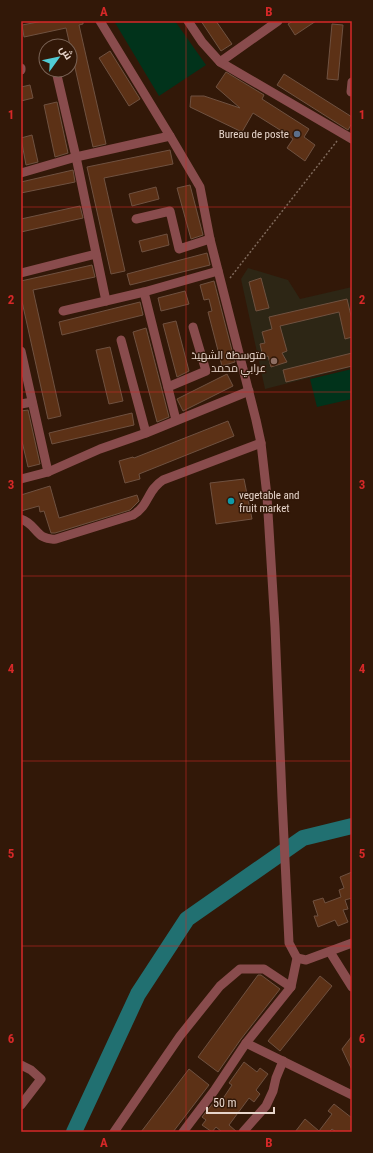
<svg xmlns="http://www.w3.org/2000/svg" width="373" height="1153" font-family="'Roboto Condensed',Cairo,sans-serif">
  <rect width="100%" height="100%" fill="#321808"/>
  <path fill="#2d2615" d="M248,268L288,280L300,299L352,287V367L265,389L241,279Z"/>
  <g fill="#01331b">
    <path d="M114,21H175L206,65L159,96Z"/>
    <path d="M352,369V399L317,407L310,379Z"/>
  </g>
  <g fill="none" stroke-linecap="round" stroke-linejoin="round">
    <path stroke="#217071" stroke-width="16" d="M74,1132L138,994L187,919L303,838L352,826"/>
  </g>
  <g fill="#5c3116" stroke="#6f5140">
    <path d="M43,21H83V24L79,25L106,144L93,147L66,28L24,37L22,25Z"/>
    <path d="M201,21H216L232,44L221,51Z"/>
    <path d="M293,21H316L295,35L288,24Z"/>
    <path d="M332,24L343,25L338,80L327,79Z"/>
    <path d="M110,51L140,99L129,106L99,58Z"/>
    <path d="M226,72L264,95L262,99L309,129L304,137L315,145L305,161L287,148L293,139L288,135L253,113L242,132L190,107L191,96H204L240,108L216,87Z"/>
    <path d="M284,74L352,117V123L348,130L277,85Z"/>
    <path d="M30,85L33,98L21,101V87Z"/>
    <path d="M57,102L68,153L55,157L44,105Z"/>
    <path d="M32,135L38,162L26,165L21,138Z"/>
    <path d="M170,150L173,164L104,178L125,271L111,274L87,167Z"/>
    <path d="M73,170L75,182L21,193V182Z"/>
    <path d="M190,185L203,235L191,239L177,188Z"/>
    <path d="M156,187L159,199L132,206L129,194Z"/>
    <path d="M80,206L83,218L21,232V219Z"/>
    <path d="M167,234L169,245L142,252L139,241Z"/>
    <path d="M207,253L210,265L130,285L127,274Z"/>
    <path d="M92,265L95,277L33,290L61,416L48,419L21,297V281Z"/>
    <path d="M261,278L269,308L256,311L249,282Z"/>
    <path d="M214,281L235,362L222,366L208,312L212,311L209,299L204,300L200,285Z"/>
    <path d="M185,291L189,304L161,311L158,298Z"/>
    <path d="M347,299L352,320V337L345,339L339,312L280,326L287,351L282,353L287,362L271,367L268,356L263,357L260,344L265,343L262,332L272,329L269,317Z"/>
    <path d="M140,302L143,315L62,335L59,322Z"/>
    <path d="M176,321L189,371L177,377L163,324Z"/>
    <path d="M146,328L169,417L157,422L133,332Z"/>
    <path d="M110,347L123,401L109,404L96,350Z"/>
    <path d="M352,353V366L286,382L283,370Z"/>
    <path d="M227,374L233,386L183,411L177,399Z"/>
    <path d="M28,410L40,464L28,467L21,437V411Z"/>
    <path d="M132,413L134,425L52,444L49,433Z"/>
    <path d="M228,421L234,436L139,474L140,479L125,483L119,461L133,457L134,458Z"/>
    <path d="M244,479L252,519L216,524L210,483Z"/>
    <path d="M50,486L59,518L137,495L139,501L130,510L55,533H51L44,511L40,512L39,506L21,511V495Z"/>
    <path d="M352,872V898L345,900L348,909L343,910L348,922L338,926L335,920L318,927L314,916H318L313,901L323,898L325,903L341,897L339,890L344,888L340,877Z"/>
    <path d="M258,975H261L280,989L241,1039L218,1072L198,1057Z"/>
    <path d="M320,976L332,986L280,1051L268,1041Z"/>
    <path d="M352,1036V1070L342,1049Z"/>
    <path d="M244,1062L257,1072L260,1068L268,1074L256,1090L260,1094L254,1102L249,1098L229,1125L237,1132H222L216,1127L212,1132L202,1125L206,1120L202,1117L218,1097L222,1100L232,1085L229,1083Z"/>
    <path d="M189,1069L209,1085L173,1132H141Z"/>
    <path d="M334,1104L352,1118V1132H336L332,1129L329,1132H295L305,1119L319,1131L332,1114L328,1111Z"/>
  </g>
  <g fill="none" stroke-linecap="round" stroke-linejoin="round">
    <path stroke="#7f695b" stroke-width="1.5" stroke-dasharray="2 2" stroke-linecap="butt" d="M230,278L337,141"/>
    <g stroke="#894c4d" stroke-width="9">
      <path d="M100,21L170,136L200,187L210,239L256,420L261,443L267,496L275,627L282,798L289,943L297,958L291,987L246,1043L214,1091L183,1132"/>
      <path d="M188,21L202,42L220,62L352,139"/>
      <path d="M220,62L278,21"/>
      <path d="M21,68V70"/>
      <path d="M56,71L76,157L106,301"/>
      <path d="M351,92L352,82"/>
      <path d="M21,173L76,157L170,136"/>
      <path d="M136,219L170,211L179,249L210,239"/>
      <path d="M21,273L96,254"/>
      <path d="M144,292L176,420"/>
      <path d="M63,311L144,292L218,271"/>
      <path d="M121,340L146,433"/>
      <path d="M21,351L48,472"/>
      <path d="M168,387L206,371L193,327"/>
      <path d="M21,404L32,402"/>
      <path d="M21,479L48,472L100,449L146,433L249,391"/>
      <path d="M21,519C37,524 36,541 56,539L133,515C149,506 147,490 163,480L261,443"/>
      <path d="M330,952L352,987"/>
      <path d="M297,958L306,960L352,943"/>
      <path d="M246,1043L352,1095"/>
      <path d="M21,1065L31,1070L41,1079L21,1105"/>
      <path d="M114,1132L180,1036L220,986L240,969H264L291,987"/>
      <path d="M243,1132L266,1106L273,1091L276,1078L283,1061"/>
    </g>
  </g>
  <path fill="none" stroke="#d62828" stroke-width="1" stroke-opacity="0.55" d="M186,21V1132M21,207H352M21,392H352M21,576H352M21,761H352M21,946H352"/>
  <circle fill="#5c6f8a" stroke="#321808" stroke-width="1.5" cx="297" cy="134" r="4"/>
  <circle fill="#8d6e63" stroke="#321808" stroke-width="1.5" cx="274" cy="361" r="4"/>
  <circle fill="#0f9aa8" stroke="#321808" stroke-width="1.5" cx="231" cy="501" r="4"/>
  <g text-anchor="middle" stroke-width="3" stroke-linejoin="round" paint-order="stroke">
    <g font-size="11" fill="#e6d4ca" stroke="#321808" text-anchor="end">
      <text x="289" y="138">Bureau de poste</text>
      <text x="266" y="359">متوسطة الشهيذ<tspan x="266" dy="13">عرابي محمد</tspan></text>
      <text x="239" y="499" text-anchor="start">vegetable and<tspan x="239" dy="13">fruit market</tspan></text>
    </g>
  </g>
  <rect width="373" height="1153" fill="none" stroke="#321808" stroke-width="44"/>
  <g transform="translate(58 58) rotate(57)"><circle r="19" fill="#321808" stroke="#7a6356"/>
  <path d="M0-3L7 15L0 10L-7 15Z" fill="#51ccd5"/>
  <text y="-6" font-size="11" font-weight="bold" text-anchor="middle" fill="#e6d4ca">ش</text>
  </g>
  <path d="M207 1107v6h67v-6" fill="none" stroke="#e6d4ca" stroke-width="2"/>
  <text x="213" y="1107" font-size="12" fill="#e6d4ca" stroke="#321808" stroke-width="3" paint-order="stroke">50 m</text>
  <rect x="22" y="22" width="329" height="1109" fill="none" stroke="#d62828" stroke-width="1.5"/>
  <g font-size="13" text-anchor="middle" font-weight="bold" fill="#d62828">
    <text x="104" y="16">A</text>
    <text x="269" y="16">B</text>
    <text x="11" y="119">1</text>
    <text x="362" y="119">1</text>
    <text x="11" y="304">2</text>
    <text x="362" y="304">2</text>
    <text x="11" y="489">3</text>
    <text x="362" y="489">3</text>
    <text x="11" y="673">4</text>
    <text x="362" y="673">4</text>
    <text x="11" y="858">5</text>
    <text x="362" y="858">5</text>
    <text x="11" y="1043">6</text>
    <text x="362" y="1043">6</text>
    <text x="104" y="1147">A</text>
    <text x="269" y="1147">B</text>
  </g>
</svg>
